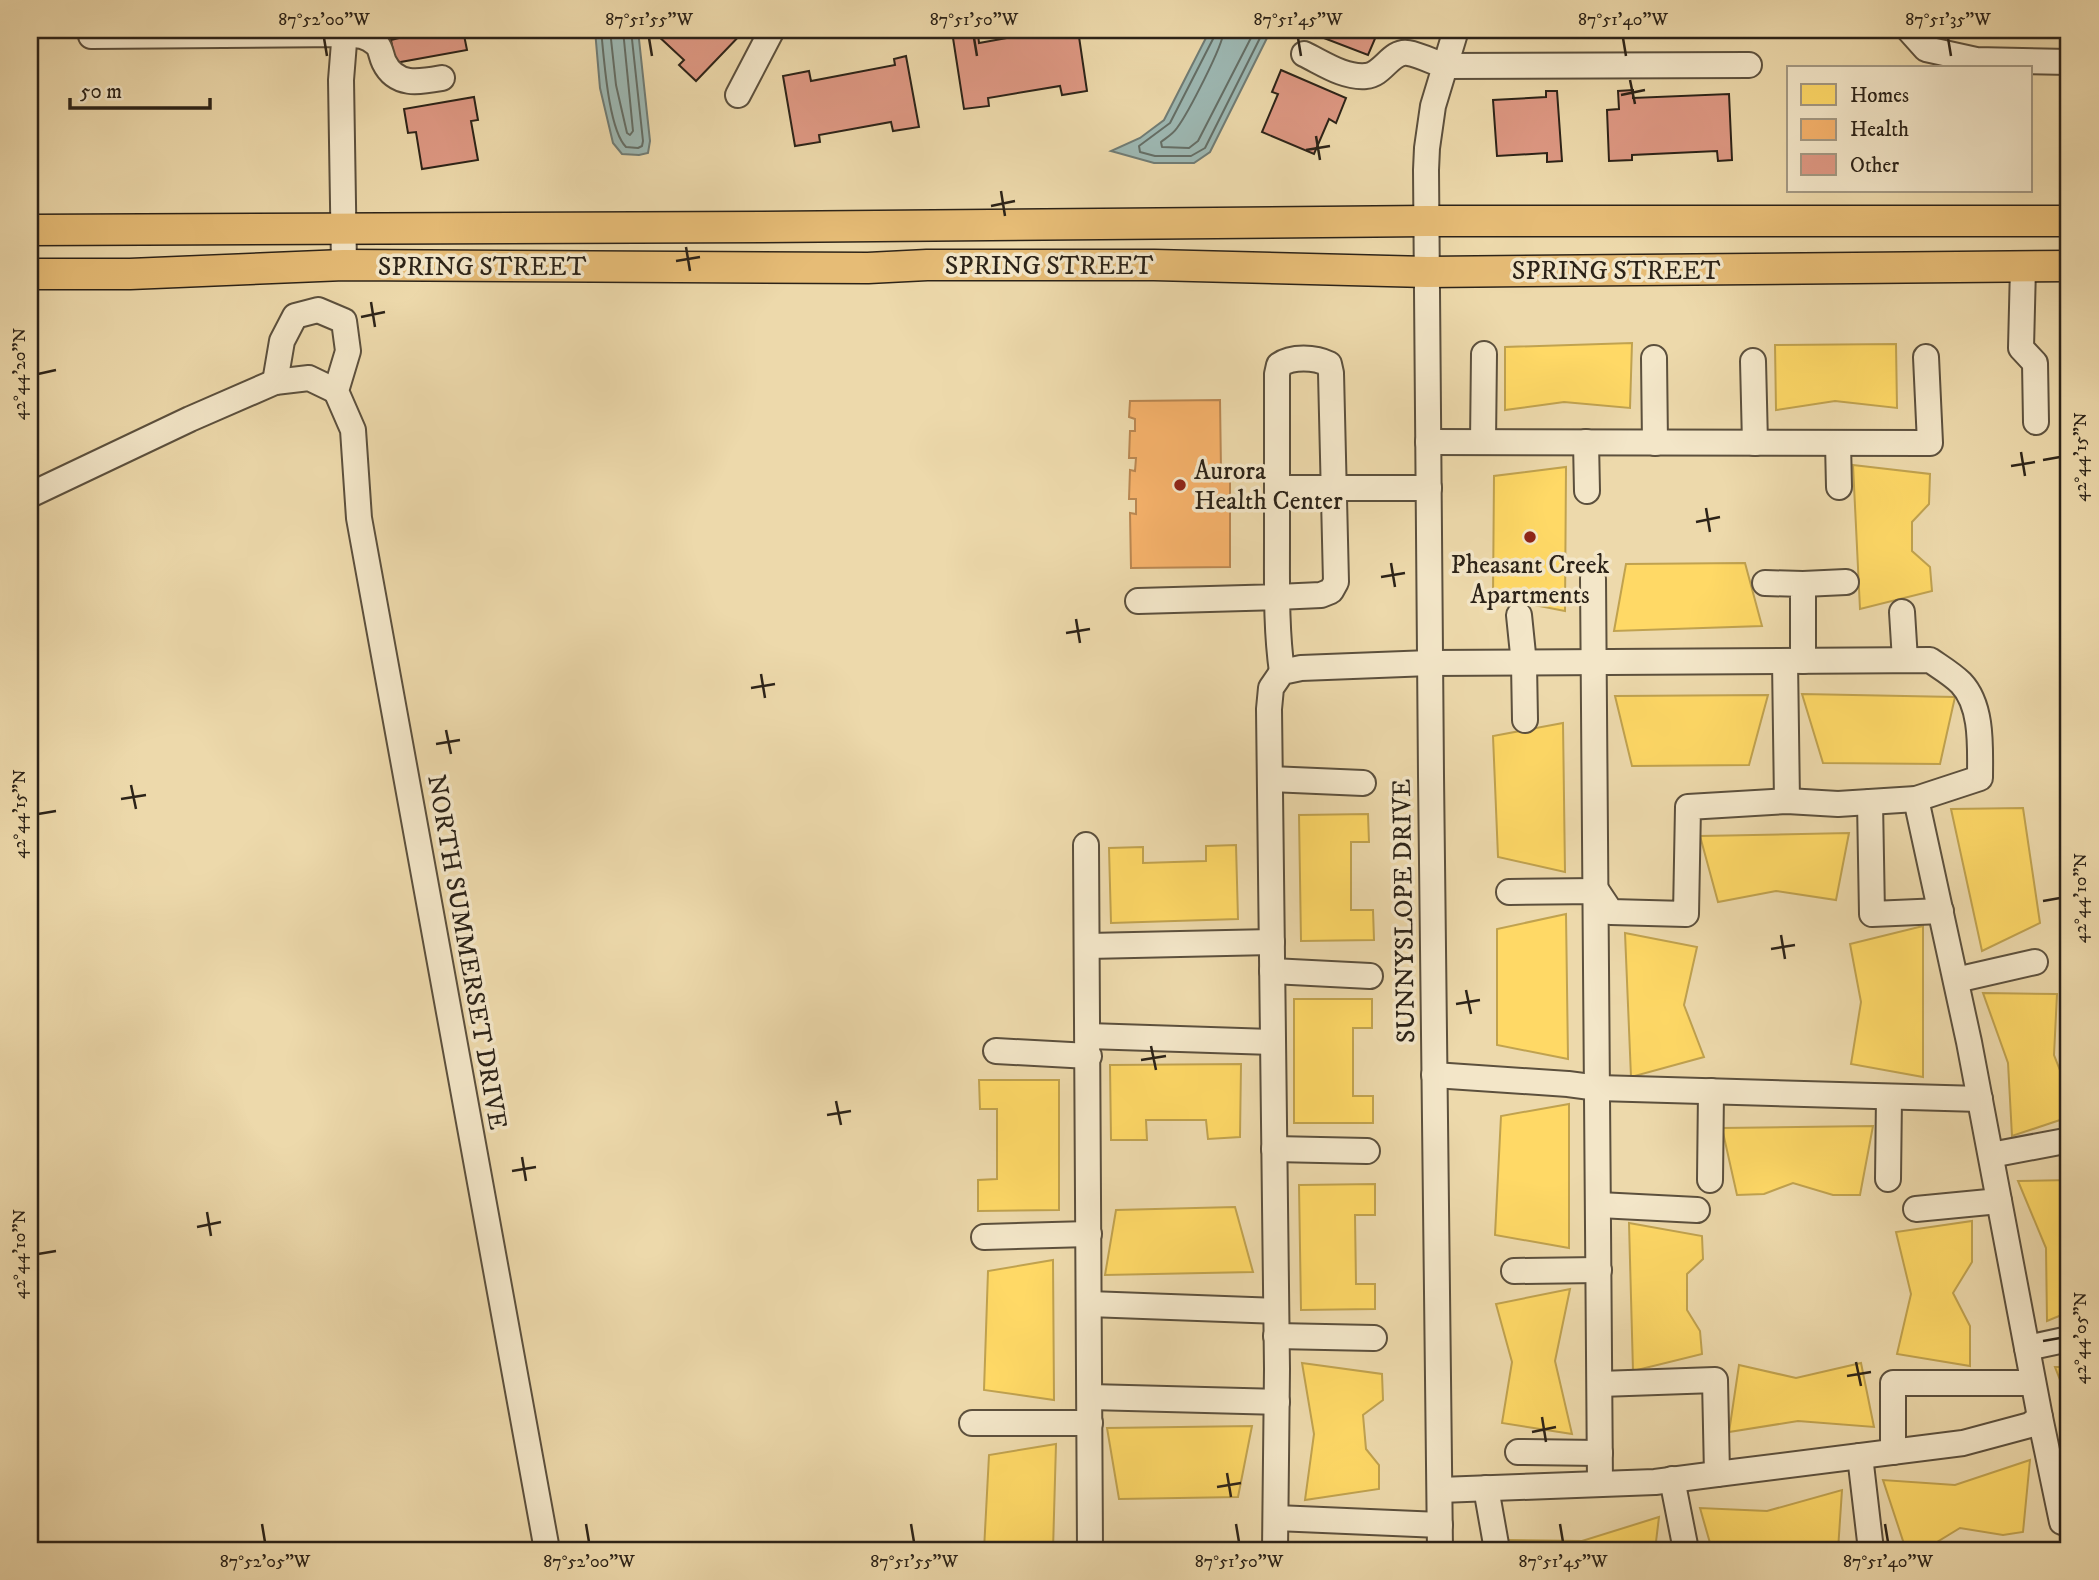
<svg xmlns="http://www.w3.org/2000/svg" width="2099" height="1580" font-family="'IM FELL DW Pica',serif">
  <rect width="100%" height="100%" fill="#edd9ab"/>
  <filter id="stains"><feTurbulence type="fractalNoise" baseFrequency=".00286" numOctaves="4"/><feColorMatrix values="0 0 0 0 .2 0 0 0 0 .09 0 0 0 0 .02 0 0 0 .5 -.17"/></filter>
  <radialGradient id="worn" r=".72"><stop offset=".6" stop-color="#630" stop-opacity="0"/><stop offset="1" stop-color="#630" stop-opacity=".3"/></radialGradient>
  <g fill="#9db8b3" stroke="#707c75" stroke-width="2">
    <path d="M595,30H638L650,141L648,153L639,155L622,154L613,143L600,88Z"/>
    <path d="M1210,30H1271L1210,152L1194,163H1154L1111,151L1140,138L1164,120Z"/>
  </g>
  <g fill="#ffd966" stroke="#c0a24f" stroke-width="2">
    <path d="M1632,343L1630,408L1564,402L1505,410V347Z"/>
    <path d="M1896,344L1897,408L1835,401L1776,410L1775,345Z"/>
    <path d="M1853,465L1930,474L1929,504L1912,522V551L1930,567L1932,591L1860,609Z"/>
    <path d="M1566,467L1565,611L1493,597L1494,476Z"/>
    <path d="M1745,563L1762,626L1614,631L1626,564Z"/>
    <path d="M1802,694L1955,697L1940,764L1823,763Z"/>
    <path d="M1768,695L1749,765L1632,766L1615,696Z"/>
    <path d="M1563,723L1565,872L1498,857L1493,736Z"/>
    <path d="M2023,808L2040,923L1982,951L1951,809Z"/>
    <path d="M1368,814L1369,842H1351V910H1373L1374,940L1301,941L1299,815Z"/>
    <path d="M1849,833L1836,900L1776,891L1718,902L1700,836Z"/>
    <path d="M1236,845L1238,919L1111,923L1109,848L1143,847V863L1206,861V846Z"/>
    <path d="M1566,914L1568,1059L1497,1045V929Z"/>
    <path d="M1923,926V1077L1851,1064L1861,1002L1850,944Z"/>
    <path d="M1625,933L1697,947L1684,1005L1704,1057L1631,1077Z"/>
    <path d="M1983,993L2057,994L2054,1055L2069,1093V1117L2012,1136L2008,1063Z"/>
    <path d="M1294,999H1372V1028H1353V1096H1373V1123H1294Z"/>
    <path d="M1241,1064L1240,1137L1208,1139L1206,1120H1146L1147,1140H1111L1110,1065Z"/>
    <path d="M979,1080H1059V1210L978,1211V1180L997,1179V1109H980Z"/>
    <path d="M1569,1104V1248L1495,1235L1501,1116Z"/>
    <path d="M1873,1126L1860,1195H1833L1793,1183L1764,1194L1737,1195L1722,1128Z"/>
    <path d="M2069,1180V1312L2047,1321L2046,1248L2018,1181Z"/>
    <path d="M1375,1184V1215H1355L1356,1284H1375V1309L1301,1310L1299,1185Z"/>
    <path d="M1235,1207L1253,1272L1105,1275L1116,1210Z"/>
    <path d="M1972,1221V1262L1953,1293L1970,1326V1366L1897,1354L1911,1294L1896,1232Z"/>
    <path d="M1629,1223L1702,1236L1703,1259L1687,1274V1310L1700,1331L1702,1354L1633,1371Z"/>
    <path d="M1053,1260L1054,1400L984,1390L988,1271Z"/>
    <path d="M1570,1289L1555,1361L1572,1434L1502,1423L1512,1362L1496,1304Z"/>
    <path d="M1302,1363L1382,1374L1383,1400L1363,1415L1366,1449L1379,1465V1489L1305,1500L1314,1434Z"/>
    <path d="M1861,1363L1874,1427L1798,1421L1729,1432L1739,1365L1796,1378Z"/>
    <path d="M2055,1367H2069V1403Z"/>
    <path d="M1252,1426L1238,1497L1119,1499L1107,1428Z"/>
    <path d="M1056,1444L1053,1550H984L989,1455Z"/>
    <path d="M2030,1460L2023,1532L2003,1535L1960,1528L1932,1545L1906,1550L1883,1480L1955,1485Z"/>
    <path d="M1842,1490L1838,1550H1712L1700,1508L1767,1511Z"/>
    <path d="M1659,1517L1655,1550H1513L1509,1540L1582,1541Z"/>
    <path d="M1303,1547L1333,1550H1303Z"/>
  </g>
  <path fill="#f6b26b" stroke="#b98752" stroke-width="2" d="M1220,400L1221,471H1230V567L1131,568L1130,513L1136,514V499H1129L1130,470L1135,471L1136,458H1129L1130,431H1135V419L1129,417L1130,401Z"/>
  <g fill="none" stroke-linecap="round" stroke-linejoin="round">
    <g stroke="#646e66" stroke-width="2">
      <path d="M601,30C604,56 608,129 626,147L638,148L642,146L643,141L631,30"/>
      <path d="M610,30L616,85L627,133L630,135L633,131L623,30"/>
      <path d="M1216,30L1215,35L1170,123L1139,146L1140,152L1155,156H1191L1205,148L1264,30"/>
      <path d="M1224,30C1223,46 1188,113 1177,128C1173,134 1166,138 1161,142L1162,147L1189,148L1198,141L1255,30"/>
    </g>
  </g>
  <g fill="#de9883" stroke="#2c2318" stroke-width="2">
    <path d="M398,30H463L467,50L395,63L391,40L399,38Z"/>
    <path d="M657,30H745L696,81L679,65L684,60L655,33Z"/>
    <path d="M1052,30H1078L1087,91L1062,95L1060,86L988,98L989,106L964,109L953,38L978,34L979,43Z"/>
    <path d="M1303,30H1373V32L1377,34L1368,55Z"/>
    <path d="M906,56L919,127L893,131L891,122L819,135L820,142L795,146L783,76L809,71L811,81L895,65L894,59Z"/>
    <path d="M1281,70L1346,98L1336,123L1329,119L1314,154L1262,132L1278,94L1272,92Z"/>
    <path d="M1633,90V98L1729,94L1732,160L1718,161L1717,151L1632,155V160L1609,161L1607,110L1619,109L1618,91Z"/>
    <path d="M1546,91H1557L1562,161L1547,162V153L1497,156L1493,100L1546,97Z"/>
    <path d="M474,97L478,120L471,121L478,160L422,169L416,132L408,133L404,109Z"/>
  </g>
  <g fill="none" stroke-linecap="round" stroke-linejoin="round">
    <defs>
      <g id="minor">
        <path d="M1909,30L1926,49L1976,60L2069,62"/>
        <path d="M91,36L344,34C356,35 366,35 375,43C381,47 381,56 384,62C396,87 420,82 442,78"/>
        <path d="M1304,54C1323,63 1344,78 1366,76C1383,75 1391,50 1408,53C1420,55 1433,62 1445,66L1749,65"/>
        <path d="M738,95L772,30"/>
        <path d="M344,265L341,80L345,30"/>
        <path d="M2023,267L2021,348L2035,363L2036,422"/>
        <path d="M1654,358L1655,443"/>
        <path d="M1753,361L1755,443"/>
        <path d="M275,382L282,341L295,316L318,310L344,321L348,351L336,391L353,430L359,518L547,1550"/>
        <path d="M1428,442L1930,443L1926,357"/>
        <path d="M1483,442L1484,354"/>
        <path d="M1586,442L1587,491"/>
        <path d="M1838,443L1839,487"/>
        <path d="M1277,488H1429"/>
        <path d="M30,495L190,419L275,382L309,378L336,391"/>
        <path d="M1593,579L1600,1484"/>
        <path d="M1765,583L1803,584V661"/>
        <path d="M1803,584L1846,582"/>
        <path d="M1138,601L1277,597L1321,595L1331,591L1336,582L1331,373L1329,364C1315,357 1292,356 1279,365L1277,374C1277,430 1277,486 1277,542C1277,586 1276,629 1282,672"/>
        <path d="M1902,612L1905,660"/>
        <path d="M1519,615L1524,664L1525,720"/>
        <path d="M1785,661L1787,801"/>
        <path d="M1270,779L1363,783"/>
        <path d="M1870,802L1872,914L1941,911"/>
        <path d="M1086,845L1090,1550"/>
        <path d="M1088,946L1272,942"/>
        <path d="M1272,971L1370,976"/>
        <path d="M1956,980L2035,962"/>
        <path d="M1088,1036L1273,1042"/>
        <path d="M996,1051L1089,1056"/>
        <path d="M1434,1075L1568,1084L1598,1088L1980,1099"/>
        <path d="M1274,1149L1367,1151"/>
        <path d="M1991,1155L2065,1141"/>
        <path d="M1888,1179L1889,1097"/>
        <path d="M1710,1180L1711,1091"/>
        <path d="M1599,1205L1697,1210"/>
        <path d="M1916,1209L1999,1201"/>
        <path d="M984,1237L1089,1234"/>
        <path d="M1514,1271L1599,1270"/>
        <path d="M1089,1304L1276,1311"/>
        <path d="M1276,1336L1374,1338"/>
        <path d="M2027,1348L2069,1339"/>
        <path d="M1600,1384L1715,1380L1717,1474"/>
        <path d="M1090,1397L1277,1402"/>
        <path d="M2040,1417L2062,1522L2069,1524"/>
        <path d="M972,1423H1090"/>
        <path d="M1518,1452L1600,1453"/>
        <path d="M1893,1452V1383H2033"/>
        <path d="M1860,1456L1871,1550"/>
        <path d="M1672,1479L1686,1550"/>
        <path d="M1486,1488L1497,1550"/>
        <path d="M1440,1490L1655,1482L1717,1474L1963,1443L2030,1425L2040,1417L1969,1042L1916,799"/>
        <path d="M1276,1518L1440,1525"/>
        <path d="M1275,1550L1277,1369L1269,709L1271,688L1282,672L1301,668L1430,663L1930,660C1940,667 1952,674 1961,683C1983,706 1980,748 1980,778L1916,799L1838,804L1787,801L1688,807L1686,914L1611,912L1597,891L1509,892"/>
        <path d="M1440,1550L1431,776L1426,170L1427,148L1433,106L1456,30"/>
      </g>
      <g id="major">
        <path d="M30,230L763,227L1427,221H2069"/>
        <path d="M30,274H130L344,265L868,268L927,265H1154L1427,272L2069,266"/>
      </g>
    </defs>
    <use href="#minor" stroke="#5c503d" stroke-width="28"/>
    <use href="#major" stroke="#2c2318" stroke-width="33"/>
    <use href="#minor" stroke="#f3e6c8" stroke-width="24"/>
    <use href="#major" stroke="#e6bc76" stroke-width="30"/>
  </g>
  <path fill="none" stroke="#2c2318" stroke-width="2.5" d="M324,38L327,56M649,38L652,56M974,38L977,56M1298,38L1301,56M1623,38L1626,56M1948,38L1951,56M1630,80L1635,104M1621,95L1645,90M1316,136L1320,160M1306,150L1330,146M1001,191L1005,216M991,206L1015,201M686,247L690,271M676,261L700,257M371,302L375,327M361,317L385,312M38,374L56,370M2021,452L2025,476M2043,460L2060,457M2011,466L2035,462M1706,508L1710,532M1696,522L1720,517M1391,563L1395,587M1381,577L1405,573M1076,619L1080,643M1066,633L1090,629M761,674L765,698M751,688L775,684M446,730L451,754M436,744L460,740M131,785L136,809M121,799L146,795M38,814L56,811M2043,901L2060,898M1781,935L1785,959M1771,949L1795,945M1466,990L1471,1014M1456,1004L1480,1000M1151,1046L1156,1070M1141,1060L1166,1056M836,1101L841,1125M827,1115L851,1111M522,1157L526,1181M512,1171L536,1167M207,1212L211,1236M197,1227L221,1222M38,1254L56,1251M2043,1341L2060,1338M1856,1362L1861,1386M1847,1376L1871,1372M1542,1417L1546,1442M1532,1432L1556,1427M1227,1473L1231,1497M1217,1487L1241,1483M262,1524L265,1542M586,1524L589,1542M911,1524L914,1542M1236,1524L1239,1542M1560,1524L1563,1542M1885,1524L1888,1542"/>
  <g fill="#8f2418" stroke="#f3e6c8" stroke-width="2.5">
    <circle cx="1180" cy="485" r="7"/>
    <circle cx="1530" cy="537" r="7"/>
  </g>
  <g text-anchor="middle" stroke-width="7" stroke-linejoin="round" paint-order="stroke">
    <g font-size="26" fill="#2c2318" stroke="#f3e6c8">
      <text x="1049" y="274">SPRING STREET</text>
      <text x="482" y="275">SPRING STREET</text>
      <text x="1616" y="279">SPRING STREET</text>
      <text transform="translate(1403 911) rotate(-91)" y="9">SUNNYSLOPE DRIVE</text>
      <text transform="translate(468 952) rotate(80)" y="9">NORTH SUMMERSET DRIVE</text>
    </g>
    <g font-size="26" fill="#2c2318" stroke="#f3e6c8" text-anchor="start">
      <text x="1194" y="479">Aurora<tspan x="1194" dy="30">Health Center</tspan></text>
      <text x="1530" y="573" text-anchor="middle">Pheasant Creek<tspan x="1530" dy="30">Apartments</tspan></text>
    </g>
  </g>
  <rect width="2099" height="1580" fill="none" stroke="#edd9ab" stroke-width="77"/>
  <rect x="1787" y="66" width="245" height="126" fill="#f3e6c8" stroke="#a39882" stroke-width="2"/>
  <rect x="1801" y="84" width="35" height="21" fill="#ffd966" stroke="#a39882" stroke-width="2"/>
  <text x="1850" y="102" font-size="21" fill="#2c2318">Homes</text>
  <rect x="1801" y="119" width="35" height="21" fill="#f6b26b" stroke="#a39882" stroke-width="2"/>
  <text x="1850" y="136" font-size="21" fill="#2c2318">Health</text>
  <rect x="1801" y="154" width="35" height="21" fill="#de9883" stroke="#a39882" stroke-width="2"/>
  <text x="1850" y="172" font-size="21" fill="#2c2318">Other</text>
  <path d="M70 98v10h140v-10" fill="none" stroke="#2c2318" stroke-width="3.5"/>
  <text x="80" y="98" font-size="21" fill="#2c2318" stroke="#f3e6c8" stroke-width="5" paint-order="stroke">50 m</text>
  <rect x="38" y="38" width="2022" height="1504" fill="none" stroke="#2c2318" stroke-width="2.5"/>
  <g font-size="18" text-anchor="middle" fill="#2c2318">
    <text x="324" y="25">87°52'00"W</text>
    <text x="649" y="25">87°51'55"W</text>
    <text x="974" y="25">87°51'50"W</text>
    <text x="1298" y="25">87°51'45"W</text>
    <text x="1623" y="25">87°51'40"W</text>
    <text x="1948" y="25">87°51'35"W</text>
    <text transform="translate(19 374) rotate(-90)" y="6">42°44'20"N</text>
    <text transform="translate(2080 457) rotate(-90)" y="6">42°44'15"N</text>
    <text transform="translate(19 814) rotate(-90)" y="6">42°44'15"N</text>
    <text transform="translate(2080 898) rotate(-90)" y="6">42°44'10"N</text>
    <text transform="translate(19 1254) rotate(-90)" y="6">42°44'10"N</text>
    <text transform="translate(2080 1338) rotate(-90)" y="6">42°44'05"N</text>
    <text x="265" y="1567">87°52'05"W</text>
    <text x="589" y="1567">87°52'00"W</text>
    <text x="914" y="1567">87°51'55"W</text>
    <text x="1239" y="1567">87°51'50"W</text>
    <text x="1563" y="1567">87°51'45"W</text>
    <text x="1888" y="1567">87°51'40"W</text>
  </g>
  <rect width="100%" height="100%" filter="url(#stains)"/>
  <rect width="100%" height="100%" fill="url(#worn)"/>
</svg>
